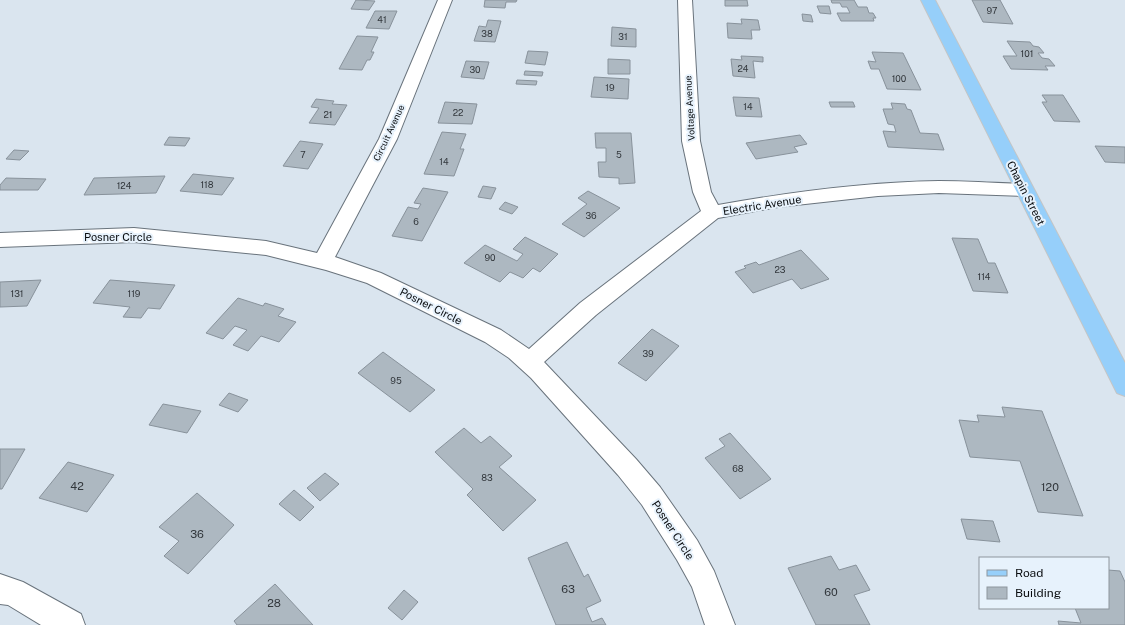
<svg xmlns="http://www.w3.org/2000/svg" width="1125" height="625" font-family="'Public Sans',sans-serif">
  <rect width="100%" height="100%" fill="#dae5ef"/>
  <g fill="#adb8c1" stroke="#88929b">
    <path d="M356,0H357L375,1L369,10L351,9Z"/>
    <path d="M485,0H517L516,2H506L505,8L484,7Z"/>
    <path d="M725,0H747L748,6H725Z"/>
    <path d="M831,0H854L858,7H867L869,13H873L876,18H873L874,21H841L837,13H850L847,7H842L840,3H832Z"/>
    <path d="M972,0H1000L1013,24L983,22Z"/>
    <path d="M817,6H829L831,14L820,13Z"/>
    <path d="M375,11H397L389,29L366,28Z"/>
    <path d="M802,14L811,15L813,22L803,21Z"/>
    <path d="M741,19L758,20L760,30H751L752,39L728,38L727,23L742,24Z"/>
    <path d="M488,20L501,21L495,42L474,41L479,26L486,27Z"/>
    <path d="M612,27L636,29V47L611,46Z"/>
    <path d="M357,36L378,37L371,52H374L370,60H367L362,70L339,69Z"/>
    <path d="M1007,41L1030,42L1033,46L1039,47L1044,53H1038L1042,58L1049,59L1055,66H1045L1048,70L1011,69L1003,56H1017Z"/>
    <path d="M528,51L548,52L545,65L525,63Z"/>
    <path d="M872,52L903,53L921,90L887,89L879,69H871L868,61L876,62Z"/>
    <path d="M741,56L763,57V62L753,61L755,78L733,76L731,59L742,60Z"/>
    <path d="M608,59L630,60V74H608Z"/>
    <path d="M466,61L489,62L484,79L461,77Z"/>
    <path d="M525,71L543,72L542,76L524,75Z"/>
    <path d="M594,77L629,79L628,99L591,97Z"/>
    <path d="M517,80L537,81L536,85L516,84Z"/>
    <path d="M1042,95H1063L1080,122L1054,121L1042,102H1047Z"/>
    <path d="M733,97L759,98L762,117L736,116Z"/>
    <path d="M316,99L334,101L332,104L347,105L335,125L309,123L319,108L311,107Z"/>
    <path d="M445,102L477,104L472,124L438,123Z"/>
    <path d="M829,102H853L855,107H831Z"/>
    <path d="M891,103L905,104L907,109L911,110L920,133L938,134L944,150L888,147L883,131L896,132L894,125L888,124L883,109H893Z"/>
    <path d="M442,132L466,134L460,149H464L454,176L424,174Z"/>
    <path d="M595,133H631L635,183L619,184V178L599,177L598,162H606V148H596Z"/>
    <path d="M800,135L807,144L794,147L798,152L756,159L746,143Z"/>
    <path d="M169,137L190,138L185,146L164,145Z"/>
    <path d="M300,141L323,144L308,169L283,166Z"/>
    <path d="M1095,146L1125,147V163L1105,162Z"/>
    <path d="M14,150L29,151L20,160L6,159Z"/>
    <path d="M193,174L234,178L222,195L180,191Z"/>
    <path d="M165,176L156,193L84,195L94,178Z"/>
    <path d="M6,178L46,179L38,190H0V185Z"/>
    <path d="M483,186L496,188L491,199L478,197Z"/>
    <path d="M423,188L448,192L422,241L392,236L408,207L418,209L421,204L414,203Z"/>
    <path d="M588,191L620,208L584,237L562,224L587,204L578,198Z"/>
    <path d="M505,202L518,207L512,214L499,209Z"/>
    <path d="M525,237L558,254L540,272L533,268L523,278L510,272L500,282L464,263L485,245L517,261L523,254L513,249Z"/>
    <path d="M952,238L978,239L988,263H995L1008,293L973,291Z"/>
    <path d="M801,250L829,279L801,289L792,279L753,293L735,272L746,268L744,266L756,262L759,265Z"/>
    <path d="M41,280L27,306L0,307V282Z"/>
    <path d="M110,280L175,285L160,309L148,308L141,318L123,317L130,307L93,303Z"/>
    <path d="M238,298L263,306L265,303L284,309L278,316L296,322L279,342L261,336L248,351L233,345L247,330L235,326L223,339L206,333Z"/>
    <path d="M652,329L679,346L646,381L618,363Z"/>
    <path d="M383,352L435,390L410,412L358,373Z"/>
    <path d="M229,393L248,400L238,412L219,405Z"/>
    <path d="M163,404L201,411L187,433L149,425Z"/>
    <path d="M1002,407L1042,411L1083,516L1038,512L1020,461L970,457L959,420L979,422L977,415L1005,417Z"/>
    <path d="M464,428L481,443L490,436L512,456L499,467L536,500L503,531L467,495L473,489L435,452Z"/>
    <path d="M730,433L771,479L740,499L705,458L725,446L719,439Z"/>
    <path d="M0,449H25L2,489H0Z"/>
    <path d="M68,462L114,475L87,512L39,498Z"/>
    <path d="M325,473L339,484L320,501L307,488Z"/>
    <path d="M294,490L314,507L300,521L279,504Z"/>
    <path d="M197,493L234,525L188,574L164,556L179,541L159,527Z"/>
    <path d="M961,519L993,521L1000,542L967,539Z"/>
    <path d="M567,542L584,577L588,574L601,601L586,608L592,622L602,618L606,625H556L528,558Z"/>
    <path d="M831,556L839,570L856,565L870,590L854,595L870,625H816L788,568Z"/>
    <path d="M1108,570L1120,571L1125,582V625H1059L1058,621L1081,623L1075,608H1108Z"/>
    <path d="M275,584L313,625H237L234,621Z"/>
    <path d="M404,590L418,602L402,620L388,608Z"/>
  </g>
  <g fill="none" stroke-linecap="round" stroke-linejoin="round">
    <defs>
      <g id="minor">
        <path d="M438,0H452L397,139L335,257L381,273L501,330L529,349L580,303L701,211L693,192L682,141L678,0H692L700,141L711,192L718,205C791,192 865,182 939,181C967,181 996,183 1024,184L1031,186L1033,190L1031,194L1024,196L939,193L878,196L778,207L718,218L596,315L544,362L636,459L660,487L697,540L714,571L735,625H705L692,587L677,560L642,505L618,475L531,378L509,358L485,342L367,283L326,270L266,255L134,242L0,247V233L134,228L266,241L317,253L379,139Z"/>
        <path d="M0,574L23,582L81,614L85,625H41L8,605L0,604Z"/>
      </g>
      <path id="major" d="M921,0H935L1125,363V396L1117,393Z"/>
    </defs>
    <use href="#minor" stroke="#69737c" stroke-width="2"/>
    <use href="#major" stroke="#c4c5c5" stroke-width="2"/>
    <use href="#minor" fill="#fff" fill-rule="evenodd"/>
    <use href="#major" fill="#96cffa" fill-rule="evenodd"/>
  </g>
  <g text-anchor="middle" stroke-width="4" stroke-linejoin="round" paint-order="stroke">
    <g font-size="9" fill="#32373c">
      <text x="992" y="14">97</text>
      <text x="382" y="23">41</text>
      <text x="487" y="37">38</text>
      <text x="623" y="40">31</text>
      <text x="1027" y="57">101</text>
      <text x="743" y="72">24</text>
      <text x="475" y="73">30</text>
      <text x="899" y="82">100</text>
      <text x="610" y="91">19</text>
      <text x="748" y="110">14</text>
      <text x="458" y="116">22</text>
      <text x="328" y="118">21</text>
      <text x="303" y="158">7</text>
      <text x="619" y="158">5</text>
      <text x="444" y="165">14</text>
      <text x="207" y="188">118</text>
      <text x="124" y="189">124</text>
      <text x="591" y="219">36</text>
      <text x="416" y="225">6</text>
      <text x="490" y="261">90</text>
      <text x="780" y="273">23</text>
      <text x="984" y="280">114</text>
      <text x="17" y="297">131</text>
      <text x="134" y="297">119</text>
      <text x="648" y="357">39</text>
      <text x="396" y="384">95</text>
      <text x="738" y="472">68</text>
      <text x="487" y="481">83</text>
    </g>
    <g font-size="9" fill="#090c0f" stroke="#e7f2fc">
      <text transform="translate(690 108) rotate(-93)" y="3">Voltage Avenue</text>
      <text transform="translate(389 133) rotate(-65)" y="3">Circuit Avenue</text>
    </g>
    <g font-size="11" fill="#090c0f" stroke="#e7f2fc">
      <text transform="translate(1026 193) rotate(63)" y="4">Chapin Street</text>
      <text transform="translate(762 205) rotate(-9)" y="4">Electric Avenue</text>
      <text x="118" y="241">Posner Circle</text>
      <text transform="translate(431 306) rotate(27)" y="4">Posner Circle</text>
      <text transform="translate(673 530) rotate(57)" y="4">Posner Circle</text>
    </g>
    <g font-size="11" fill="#32373c">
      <text x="77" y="490">42</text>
      <text x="1050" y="491">120</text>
      <text x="197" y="538">36</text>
      <text x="568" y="593">63</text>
      <text x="831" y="596">60</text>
      <text x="274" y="607">28</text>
    </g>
  </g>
  <rect x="979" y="557" width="130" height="52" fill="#e7f2fc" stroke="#8e969d"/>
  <rect x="987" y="570" width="20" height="6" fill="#96cffa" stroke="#8e969d"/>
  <text x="1015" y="577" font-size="12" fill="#090c0f">Road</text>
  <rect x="987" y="587" width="20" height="12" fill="#adb8c1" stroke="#8e969d"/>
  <text x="1015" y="597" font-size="12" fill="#090c0f">Building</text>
</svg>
